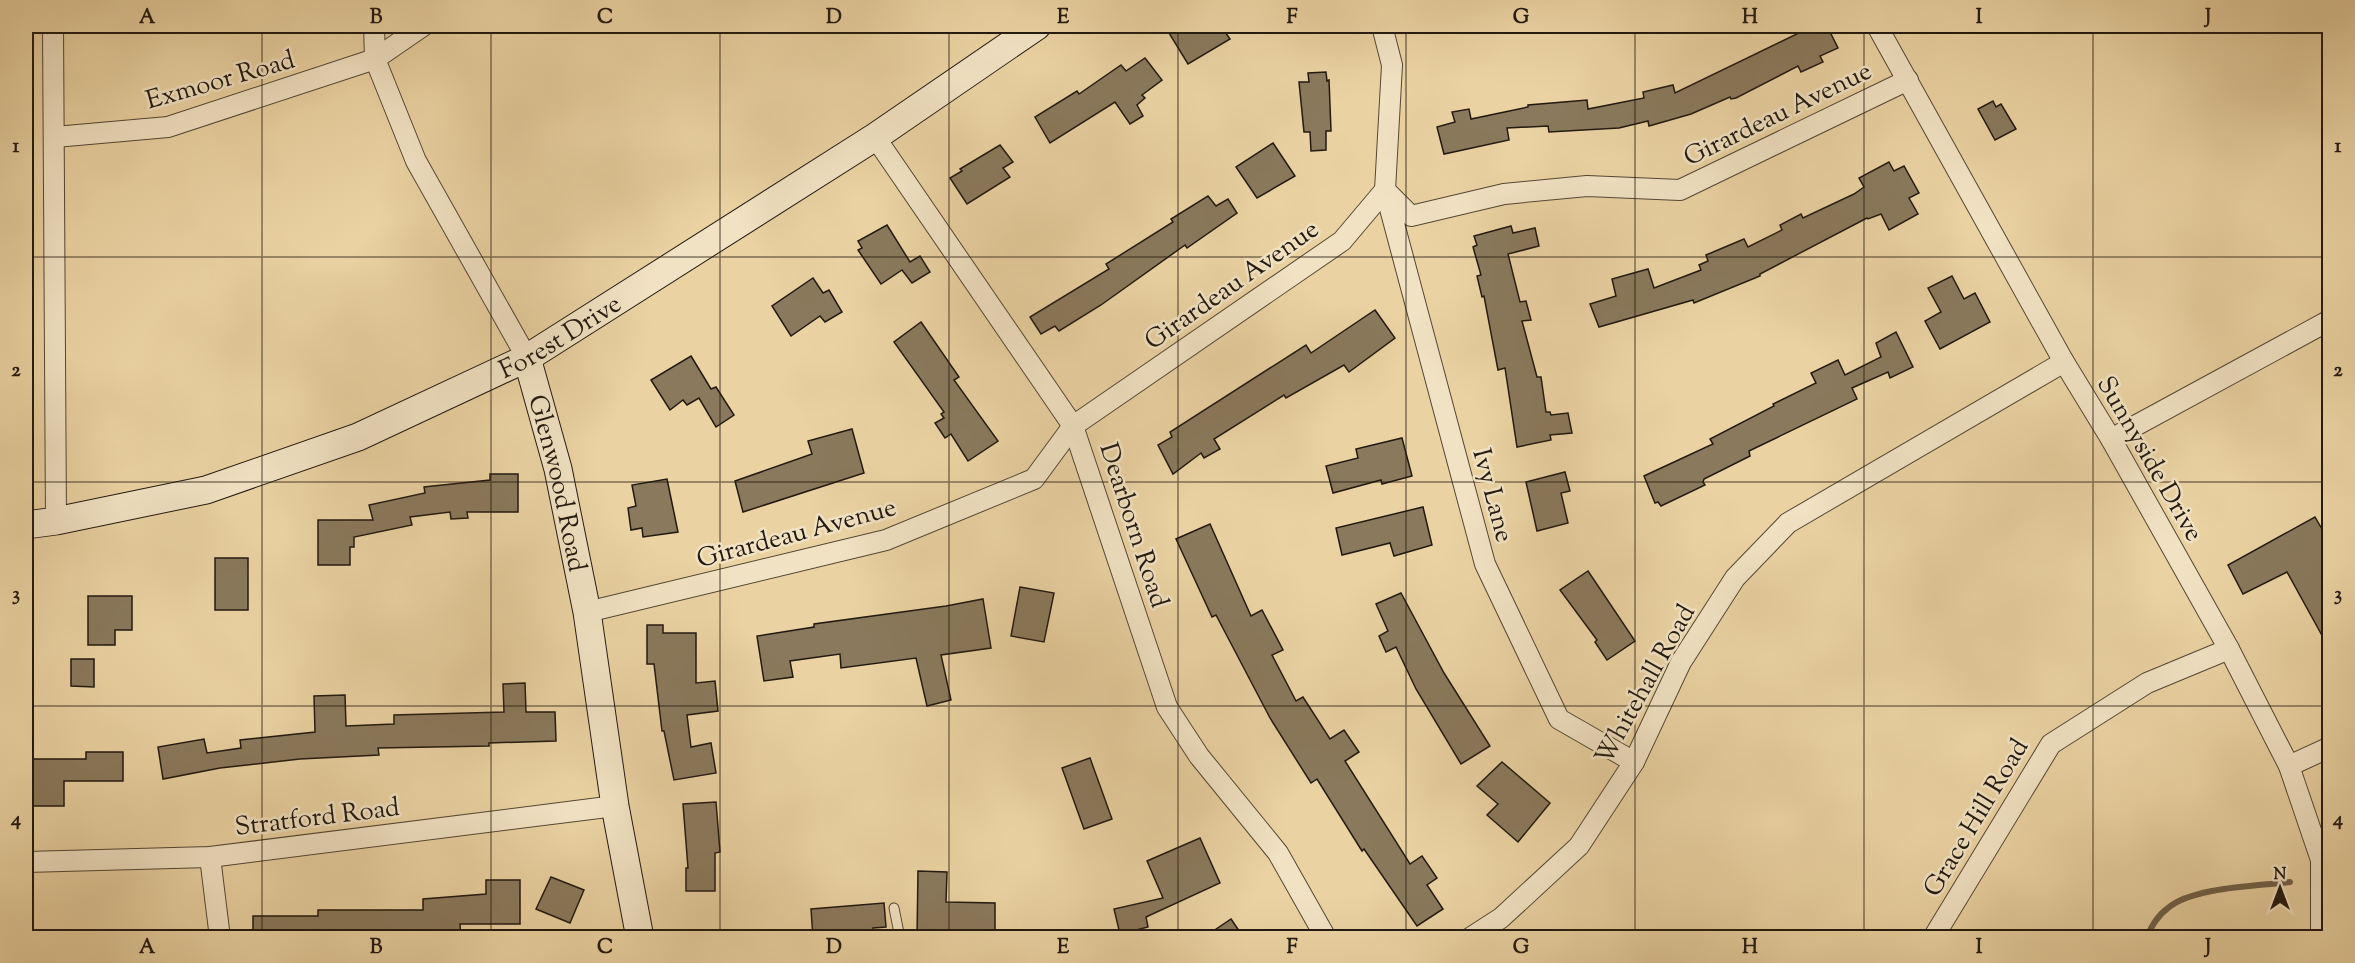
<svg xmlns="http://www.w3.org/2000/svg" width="2355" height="963" font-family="'Sorts Mill Goudy',serif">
<rect width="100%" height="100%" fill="#ead2a2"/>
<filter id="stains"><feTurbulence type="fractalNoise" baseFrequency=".00333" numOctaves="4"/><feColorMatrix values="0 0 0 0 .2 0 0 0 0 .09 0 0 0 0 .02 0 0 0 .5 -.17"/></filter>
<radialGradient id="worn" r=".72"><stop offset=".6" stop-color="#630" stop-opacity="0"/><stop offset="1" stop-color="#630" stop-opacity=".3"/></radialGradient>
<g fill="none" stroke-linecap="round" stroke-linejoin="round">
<path stroke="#71624a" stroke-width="6" d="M2146 938C2152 926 2157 916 2168 908 2192 887 2258 886 2290 882"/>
</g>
<g fill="#8a795c" stroke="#221910" stroke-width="1.5">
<path d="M1181 26H1221L1230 39 1188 64 1169 33Z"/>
<path d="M1801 26H1827L1838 48 1820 56 1823 62 1801 72 1798 66 1736 98 1731 99 1730 97 1691 114 1649 126 1648 121 1619 128 1549 132 1548 126 1507 128 1509 140 1444 154 1437 127 1455 122 1452 112 1469 109 1471 119 1528 107V105L1587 100 1588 109 1644 98 1643 92 1673 85 1675 93 1803 31Z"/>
<path d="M1145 58 1162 80 1142 95 1145 98 1137 105 1143 116 1130 124 1115 102 1050 143 1035 117 1077 91 1079 94 1121 65 1126 71Z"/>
<path d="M1326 72 1327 81 1329 80 1331 131H1326V150L1311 151 1310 132H1304L1299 82H1309L1308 73Z"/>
<path d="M1993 101 1996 107 2001 104 2016 129 1995 140 1978 109Z"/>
<path d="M1273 143 1295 176 1257 198 1236 167Z"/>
<path d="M1000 145 1013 162 1003 168 1010 177 967 204 950 178 962 171 960 169Z"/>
<path d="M1889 162 1894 171 1904 166 1919 193 1909 198 1918 214 1889 230 1881 214 1868 219 1867 218 1760 274V276L1694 303 1693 300 1599 327 1590 304 1616 296 1612 279 1648 269 1654 288 1701 270 1699 265 1708 261 1706 255 1744 239 1748 247 1782 230 1780 225 1801 214 1803 218 1854 194 1864 187 1859 178Z"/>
<path d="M1208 196 1216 206 1228 199 1237 213 1187 248 1185 245 1101 305 1059 331 1055 326 1041 334 1030 317 1109 269 1106 264 1173 222 1171 219Z"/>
<path d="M887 225 910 262 920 256 930 272 912 283 902 270 881 284 858 250 862 248 858 241Z"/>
<path d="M1511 226 1513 233 1535 228 1539 246 1508 254 1520 302 1526 301 1531 320 1522 321 1537 377H1541L1546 412H1550L1551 415 1568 413 1572 433 1550 435 1551 440 1517 447 1505 368 1498 370 1484 296 1482 297 1477 276 1481 275 1473 247 1477 245 1474 236Z"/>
<path d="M1952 276 1964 299 1975 293 1990 322 1940 349 1925 321 1941 312 1928 288Z"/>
<path d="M813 278 823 293 829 290 842 312 825 322 820 316 791 336 772 306Z"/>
<path d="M1375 310 1395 338 1349 372 1344 365 1286 398 1284 395 1214 439 1220 449 1204 458 1201 453 1173 474 1158 445 1172 437 1170 432 1306 345 1311 353Z"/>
<path d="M921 322 959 377 954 380 998 441 968 461 951 434 945 438 935 423 944 418 941 414 944 412 894 342Z"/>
<path d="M1896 332 1913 367 1890 378 1888 372 1852 388 1857 399 1749 451 1750 456 1704 479 1703 482 1705 485 1661 506 1658 502 1655 503 1644 476 1713 444 1710 439 1774 406 1773 404 1816 383 1811 373 1838 360 1845 375 1881 357 1876 343Z"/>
<path d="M691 356 711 389 716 387 734 415 716 427 699 398 687 405 683 400 670 410 651 380Z"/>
<path d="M852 429 864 473 743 512 735 481 812 454 808 441Z"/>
<path d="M1402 438 1412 476 1382 484 1381 480 1333 493 1326 466 1358 458 1356 449Z"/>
<path d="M1565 472 1570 491 1561 493 1568 523 1537 531 1526 482Z"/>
<path d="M490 474H518V512H467L468 518 451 519 450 512 410 517 412 525 354 537V547H350V565H318V520H373L369 505 425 493 424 487 490 480Z"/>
<path d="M667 479 678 532 643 537 642 528 631 530 628 508 636 506 632 485Z"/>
<path d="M1423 507 1432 545 1394 556 1390 543 1342 555 1336 528Z"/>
<path d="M2315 517 2330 543V650L2287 572 2243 594 2228 565Z"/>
<path d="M1210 524 1251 616 1262 610 1283 650 1272 655 1296 701 1303 697 1330 739 1344 730 1359 752 1345 761 1410 864 1422 856 1437 878 1427 885 1443 909 1417 926 1364 849 1362 851 1317 779 1311 783 1270 718 1216 615 1212 617 1176 539Z"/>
<rect x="215" y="558" width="33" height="52"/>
<path d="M1588 571 1635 641 1607 660 1595 642 1597 640 1560 590Z"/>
<path d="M1020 587 1054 593 1044 642 1011 636Z"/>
<path d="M1401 593 1444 673 1490 746 1461 764 1416 689 1396 647 1386 652 1379 636 1388 631 1376 604Z"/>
<path d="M88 596H132V630H115V645H88Z"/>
<path d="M983 599 991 648 941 655 951 700 927 706 916 658 841 668 840 654 790 661 793 677 764 681 757 636 814 627V624L946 606Z"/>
<path d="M647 625H663V633H696V683L715 681 718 711 687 715 691 747 711 743 716 773 674 780 664 731H662L654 664H647Z"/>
<path d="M71 659H94V687L71 686Z"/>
<path d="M525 683 526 712H555L556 741 489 743V746L378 748 379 755 300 759 220 768 163 779 158 747 204 739 207 753 241 748 240 740 315 732 314 696 345 695 346 726 394 724V715L504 712 503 684Z"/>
<path d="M86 752H123V781H64V806H26V759H86Z"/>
<path d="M1090 758 1112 819 1084 829 1062 768Z"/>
<path d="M1502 762 1550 803 1518 842 1487 815 1498 804 1477 786Z"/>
<path d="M716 802 720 852 715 853V891H686V868H688L683 804Z"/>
<path d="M1200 838 1220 883 1146 917 1148 927 1120 934 1114 909 1163 898 1147 861Z"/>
<path d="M918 871 947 872 946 902 995 903V938H917Z"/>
<path d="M551 877 584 890 570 923 536 909Z"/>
<path d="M486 880H520V924H460L461 938H253V916H318V910H423V899L486 894Z"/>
<path d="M884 903 886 927 873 928 874 938H813L811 909Z"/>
<path d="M1231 919 1244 938H1203Z"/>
</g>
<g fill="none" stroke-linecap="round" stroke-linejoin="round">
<defs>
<path id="lane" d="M894 908 900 938"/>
<g id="street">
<path d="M53 26 56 521"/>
<path d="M374 26 375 59 416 161 527 358"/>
<path d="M1382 26 1392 65 1385 190 1485 564 1559 719 1634 762"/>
<path d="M1877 26 2064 362 2111 439 2229 649 2289 766 2321 860V938"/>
<path d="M55 137 168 127 375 59 423 26"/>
<path d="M875 137 1073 426 1167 707 1199 756 1278 853 1326 938"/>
<path d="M2111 439 2330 320"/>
<path d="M587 612 886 540 1034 479 1073 426 1342 241 1385 190 1411 216 1504 194 1587 186 1680 190 1908 80"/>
<path d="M2289 766 2330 747"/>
<path d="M210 857 220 938"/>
<path d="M26 862 210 857 615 806"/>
<path d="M1470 938 1501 918 1579 846 1634 762 1681 662 1735 578 1788 523 2064 362"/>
<path d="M1933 938 2051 744 2147 683 2229 649"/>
</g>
<g id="secondary">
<path id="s1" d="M527 358 558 469 587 612 615 806 640 938"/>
<path id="s2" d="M26 525 56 521 206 490 358 437 527 358 875 137 1037 26"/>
</g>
</defs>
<use href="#lane" stroke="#544734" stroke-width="11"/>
<use href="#street" stroke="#544734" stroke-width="22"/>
<use href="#secondary" stroke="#221910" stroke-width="29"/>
<use href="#lane" stroke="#f1e2c3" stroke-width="9"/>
<use href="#street" stroke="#f1e2c3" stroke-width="20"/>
<use href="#secondary" stroke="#f1e2c3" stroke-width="27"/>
</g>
<path fill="none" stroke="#221910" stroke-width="1.5" stroke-opacity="0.55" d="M262 26V938M491 26V938M720 26V938M949 26V938M1178 26V938M1406 26V938M1635 26V938M1864 26V938M2093 26V938M26 257H2330M26 482H2330M26 706H2330"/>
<g text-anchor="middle" stroke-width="5" stroke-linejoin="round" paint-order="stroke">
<g font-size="26" fill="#221910" stroke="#f1e2c3">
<text transform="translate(220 79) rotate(-16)" y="9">Exmoor Road</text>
<text transform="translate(1777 113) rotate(-26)" y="9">Girardeau Avenue</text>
<text transform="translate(1231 284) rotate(-35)" y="9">Girardeau Avenue</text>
<text dy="9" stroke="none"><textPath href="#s2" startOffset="570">Forest Drive</textPath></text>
<text transform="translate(2151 458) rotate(60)" y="9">Sunnyside Drive</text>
<text dy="9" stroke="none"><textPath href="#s1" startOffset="129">Glenwood Road</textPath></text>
<text transform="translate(1494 495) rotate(75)" y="9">Ivy Lane</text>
<text transform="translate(1135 525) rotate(72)" y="9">Dearborn Road</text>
<text transform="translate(796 532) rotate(-15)" y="9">Girardeau Avenue</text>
<text transform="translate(1644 684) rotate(-61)" y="9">Whitehall Road</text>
<text transform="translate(317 816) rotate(-7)" y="9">Stratford Road</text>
<text transform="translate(1975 817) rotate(-59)" y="9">Grace Hill Road</text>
</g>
</g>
<rect width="2355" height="963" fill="none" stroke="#ead2a2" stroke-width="66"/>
<g transform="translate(2280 888)" stroke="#f1e2c3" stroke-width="4.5" paint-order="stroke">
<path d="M0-4.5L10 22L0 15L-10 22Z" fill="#221910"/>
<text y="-9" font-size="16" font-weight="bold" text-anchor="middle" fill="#221910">N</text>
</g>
<rect x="33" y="33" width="2289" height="897" fill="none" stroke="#221910" stroke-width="2"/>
<g font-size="20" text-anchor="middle" font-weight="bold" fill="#221910">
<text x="147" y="23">A</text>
<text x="376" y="23">B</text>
<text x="605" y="23">C</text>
<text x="834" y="23">D</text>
<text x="1063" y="23">E</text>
<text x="1292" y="23">F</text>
<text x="1521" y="23">G</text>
<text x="1750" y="23">H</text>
<text x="1979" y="23">I</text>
<text x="2208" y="23">J</text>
<text x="16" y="152">1</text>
<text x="2338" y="152">1</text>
<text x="16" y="376">2</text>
<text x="2338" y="376">2</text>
<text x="16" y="600">3</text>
<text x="2338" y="600">3</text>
<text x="16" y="825">4</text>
<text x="2338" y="825">4</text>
<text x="147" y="953">A</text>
<text x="376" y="953">B</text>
<text x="605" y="953">C</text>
<text x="834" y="953">D</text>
<text x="1063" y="953">E</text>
<text x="1292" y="953">F</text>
<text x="1521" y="953">G</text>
<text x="1750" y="953">H</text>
<text x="1979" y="953">I</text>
<text x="2208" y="953">J</text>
</g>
<rect width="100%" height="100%" filter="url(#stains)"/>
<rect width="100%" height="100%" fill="url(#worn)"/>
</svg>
